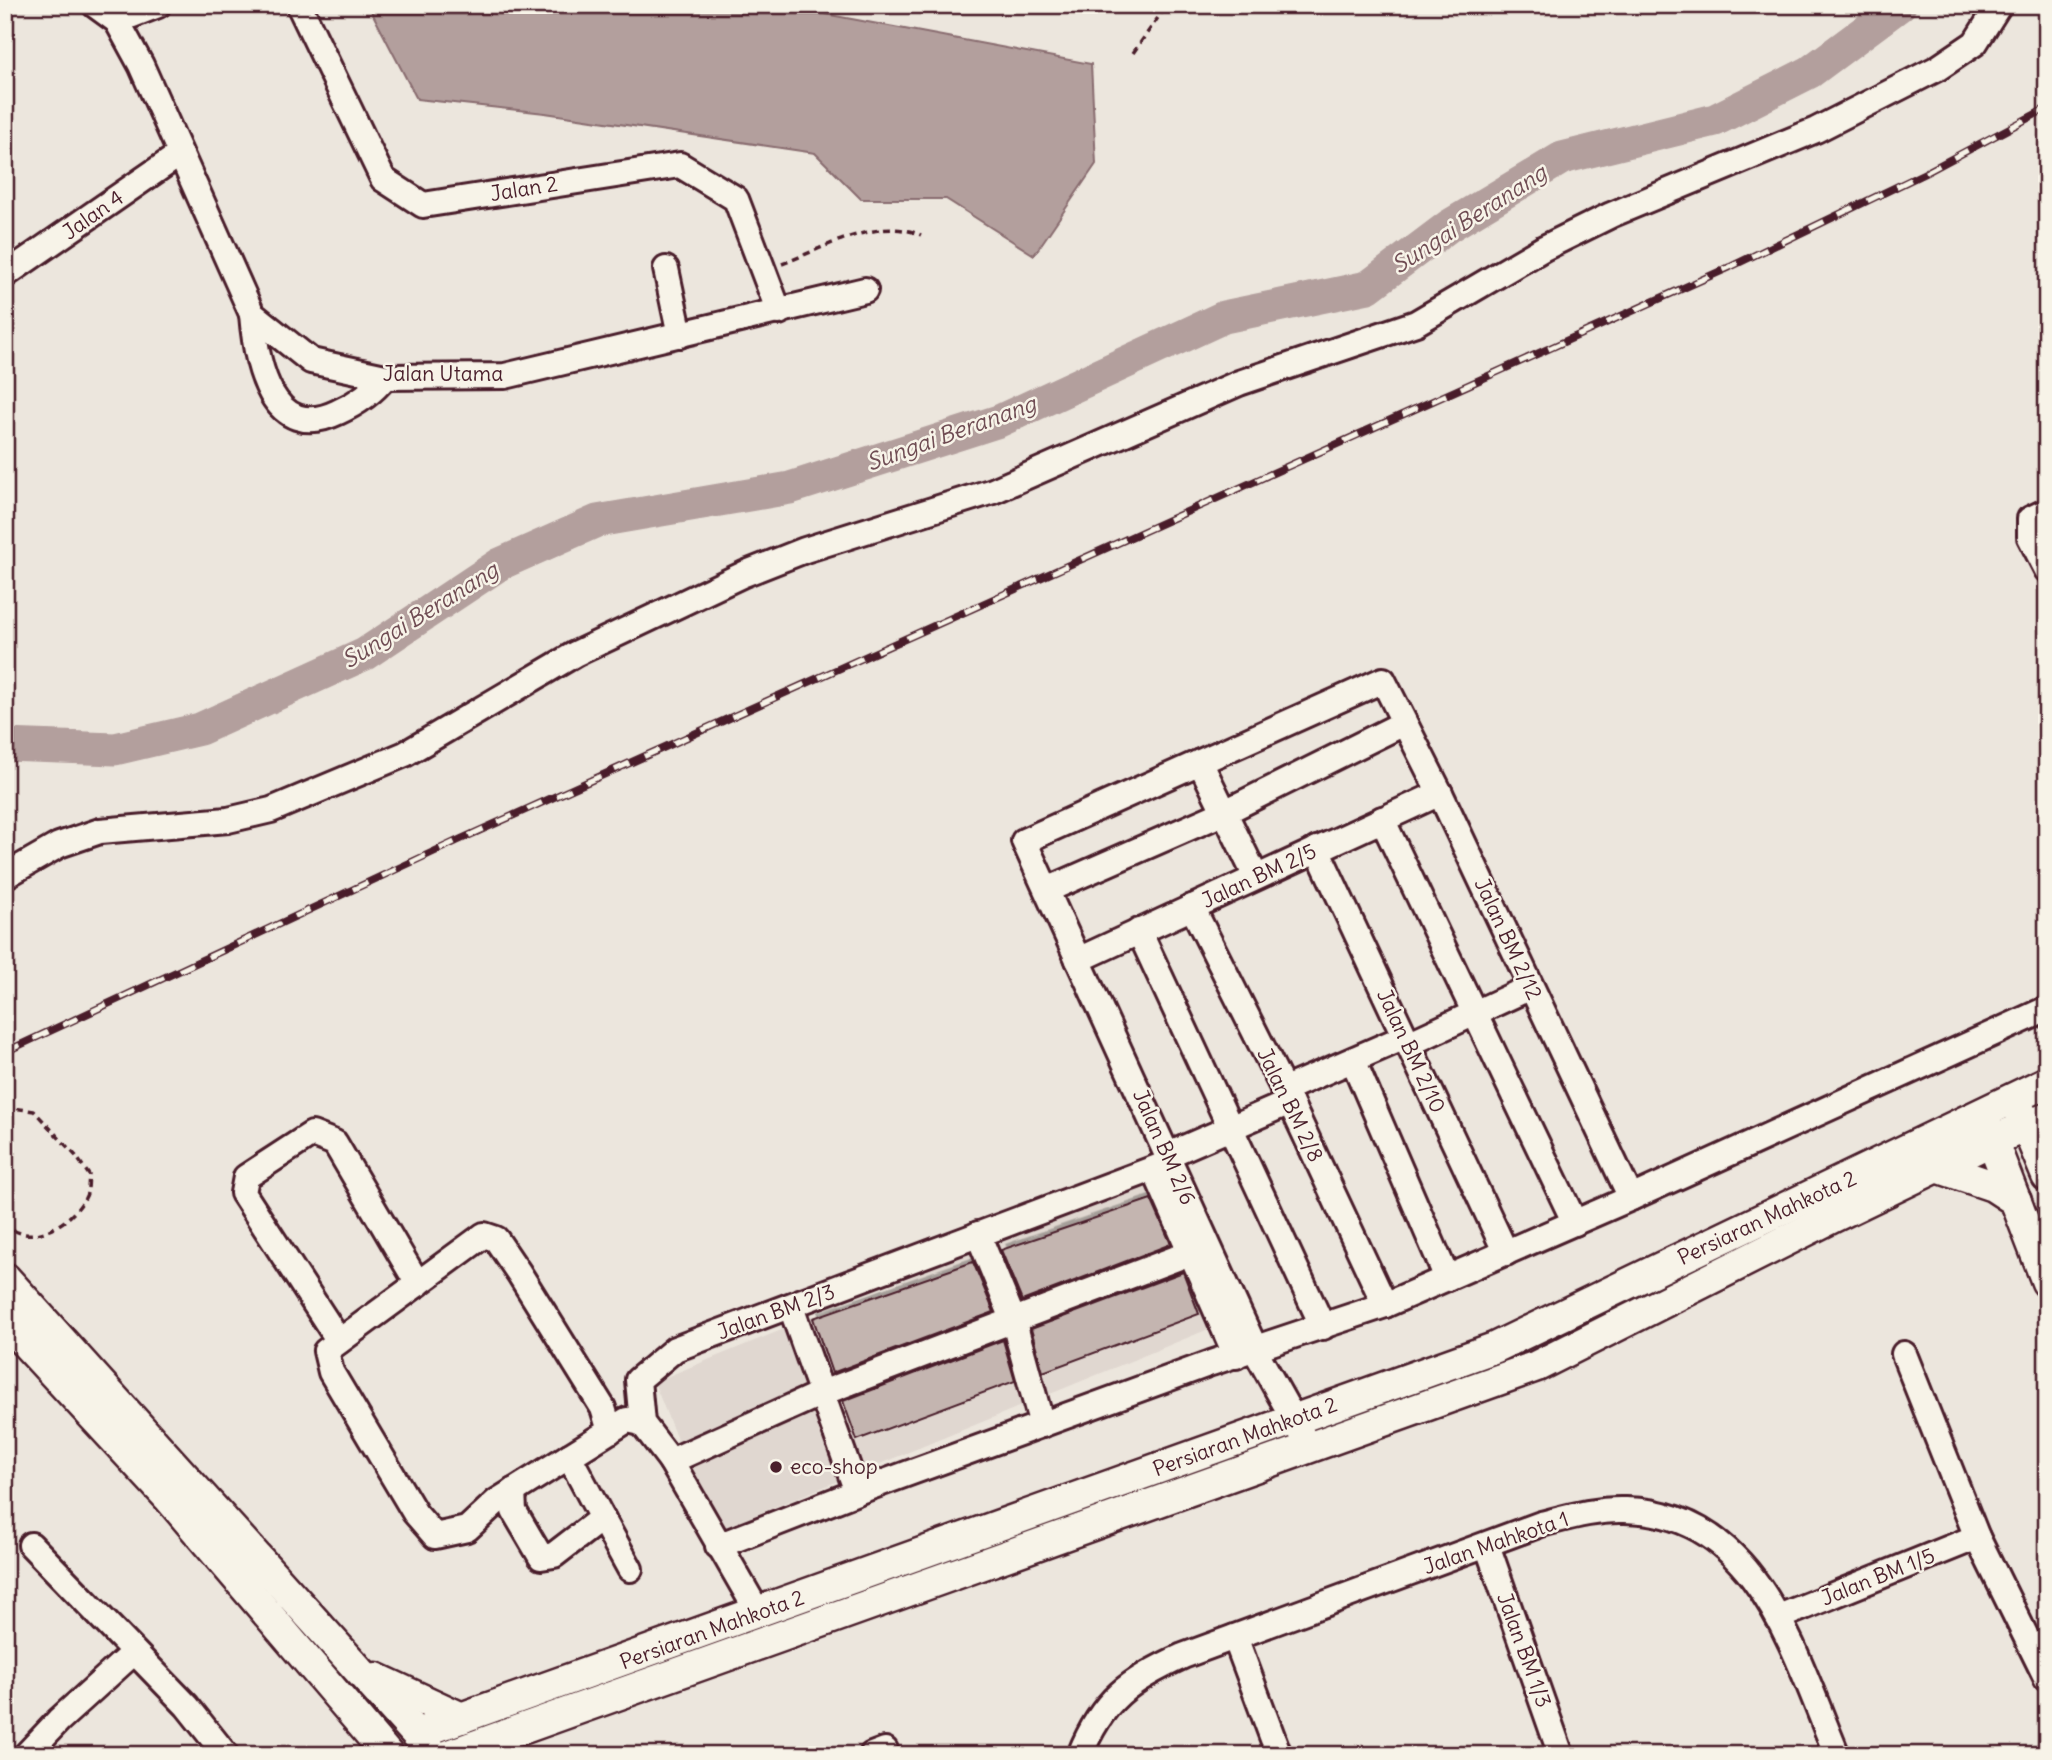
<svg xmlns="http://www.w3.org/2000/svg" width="2052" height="1760" font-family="Delius,sans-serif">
<defs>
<filter id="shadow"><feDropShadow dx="5.5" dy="-5.5" stdDeviation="0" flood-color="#0004"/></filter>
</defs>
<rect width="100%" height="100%" fill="#ece6dd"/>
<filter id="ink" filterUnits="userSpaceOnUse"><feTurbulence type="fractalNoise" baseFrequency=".0143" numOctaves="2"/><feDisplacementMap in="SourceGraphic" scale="14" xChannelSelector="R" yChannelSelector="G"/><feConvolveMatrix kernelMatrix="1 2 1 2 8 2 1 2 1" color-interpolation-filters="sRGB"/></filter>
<g filter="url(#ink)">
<path fill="#e0d7d0" d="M1156 1177 1216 1326 714 1532 654 1382Z"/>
<path fill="#b39f9d" stroke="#896c6f" stroke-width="2" d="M368 5H801L825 14 1091 64 1096 164 1034 255 946 199H861L815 153 545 113 417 99Z"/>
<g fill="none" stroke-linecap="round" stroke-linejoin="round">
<path stroke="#b39f9d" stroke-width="33" d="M5 745 115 749 200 729 365 654 500 564 597 521 790 488 999 421 1224 317 1368 287 1449 226 1562 158 1715 120 1810 72 1900 5"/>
</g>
<g fill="#c4b5b0" stroke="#4a1f2b" stroke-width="2" filter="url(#shadow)">
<path d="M1151 1199 1171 1244 1022 1301 1001 1250Z"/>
<path d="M973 1262 994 1312 832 1373 813 1318Z"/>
<path d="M1183 1272 1199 1314 1043 1372 1031 1329Z"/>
<path d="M1003 1340 1015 1381 857 1440 843 1401Z"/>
</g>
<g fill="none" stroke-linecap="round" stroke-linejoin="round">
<defs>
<g id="minor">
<path d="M95 5 117 21 141 65 252 314 311 361 385 377 505 376 865 290"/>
<path d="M299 5 383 179 423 205 680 165 736 199 779 312"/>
<path d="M117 21 158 5"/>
<path d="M666 269 680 335"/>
<path d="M5 275 180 154"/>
<path d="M252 314C256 364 272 444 338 412 356 404 373 392 385 377"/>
<path d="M2047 511 2030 519V537L2047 570"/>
<path d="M1200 762 1256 877"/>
<path d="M1382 819 1575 1223"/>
<path d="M1317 849 1506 1253"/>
<path d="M5 876 59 845 100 831 228 820 271 810 405 754 575 654 744 574 805 550 993 491 1239 383 1416 323 1544 248 1611 215 1816 130 1938 68 1975 43 1999 5"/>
<path d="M1047 890 1225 812 1404 723"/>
<path d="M1192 907 1290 1102 1385 1305"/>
<path d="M1139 931 1323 1327"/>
<path d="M1078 960 1440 793"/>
<path d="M1408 1044 1531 987"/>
<path d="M1353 1060 1447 1278"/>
<path d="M1283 1090 1405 1037"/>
<path d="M1168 1155 1290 1102"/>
<path d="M1154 1169 1236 1356"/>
<path d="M978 1234 1013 1319 1042 1425"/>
<path d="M791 1307 857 1492 1211 1363 1385 1305 1631 1198 2047 1009"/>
<path d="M339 1341 243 1193 246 1177 312 1134 335 1143 418 1284"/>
<path d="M1904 1354 1977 1537 2047 1679"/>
<path d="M610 1431 603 1408 519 1273 496 1239 484 1235 326 1351 331 1372 415 1513 435 1536 467 1529 496 1502 627 1420 642 1423"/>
<path d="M1302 1434 1260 1359 1024 841 1383 680 1440 793 1631 1198"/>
<path d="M671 1461 822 1393 1190 1253"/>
<path d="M513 1491 514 1511 541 1557 554 1555 602 1518 569 1456"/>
<path d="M602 1518 630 1569"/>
<path d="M31 1545 187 1706 226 1755"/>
<path d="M1487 1545 1561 1755"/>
<path d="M718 1546 857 1492"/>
<path d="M759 1614 671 1461 642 1423 638 1380 675 1349 1171 1162"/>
<path d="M1779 1617 1977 1537"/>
<path d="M1235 1637 1279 1755"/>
<path d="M26 1755 59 1720 134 1652"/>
<path d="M872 1755 885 1750"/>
<path d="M1080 1755C1102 1699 1130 1680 1183 1656L1541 1524C1569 1517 1596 1509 1625 1510 1758 1512 1795 1655 1837 1755"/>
</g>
<g id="major">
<path d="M2020 1111 2047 1176"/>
<path d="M1985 1122 2047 1282"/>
<path d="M1937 1167 1993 1186 2016 1201"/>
<path d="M5 1278 429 1748"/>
<path d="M5 1321 169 1498 388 1755"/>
<path d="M376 1678 462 1718"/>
<path d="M419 1733 1494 1348 2047 1082"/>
<path d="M449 1755 1537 1366 1833 1217 1993 1140 2047 1118"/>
</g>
</defs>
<use href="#minor" stroke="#4a1f2b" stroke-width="30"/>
<use href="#major" stroke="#4a1f2b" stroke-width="35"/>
<g stroke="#4a1f2b" stroke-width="3.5" stroke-dasharray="7 5" stroke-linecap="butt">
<path d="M1133 53 1167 5"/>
<path d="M782 264C822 249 878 216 921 235"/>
<path d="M5 1107 34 1111 76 1156 89 1175C88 1182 89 1192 85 1198 70 1224 31 1249 5 1224"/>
</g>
<use href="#minor" stroke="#f7f3e8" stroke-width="24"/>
<use href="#major" stroke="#f7f3e8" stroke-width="30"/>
<defs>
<path id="rail" d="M5 1052 461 839 1730 267 1925 173 2047 108"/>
</defs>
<use href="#rail" stroke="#4a1f2b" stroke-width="8"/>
<use href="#rail" stroke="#f7f3e8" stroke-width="5" stroke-dasharray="16" stroke-linecap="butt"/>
</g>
</g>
<circle fill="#4a1f2b" stroke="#f7f3e8" stroke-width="2.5" cx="776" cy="1467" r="7"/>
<g text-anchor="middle" stroke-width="5" stroke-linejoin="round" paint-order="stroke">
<g font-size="21" fill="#4a1f2b" stroke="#f7f3e8">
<text transform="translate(524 189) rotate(-9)" y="7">Jalan 2</text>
<text transform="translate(93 215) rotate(-35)" y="7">Jalan 4</text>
<text x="443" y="381">Jalan Utama</text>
<text transform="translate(1259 876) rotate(-25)" y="7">Jalan BM 2/5</text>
<text transform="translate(1508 939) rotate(65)" y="7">Jalan BM 2/12</text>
<text transform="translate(1411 1051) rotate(65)" y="7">Jalan BM 2/10</text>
<text transform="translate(1290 1105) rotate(64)" y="7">Jalan BM 2/8</text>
<text transform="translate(1164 1147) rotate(66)" y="7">Jalan BM 2/6</text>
<text transform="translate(1767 1218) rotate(-25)" y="7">Persiaran Mahkota 2</text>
<text transform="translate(776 1312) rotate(-20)" y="7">Jalan BM 2/3</text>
<text transform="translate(1245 1437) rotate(-20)" y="7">Persiaran Mahkota 2</text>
<text transform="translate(1496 1543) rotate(-19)" y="7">Jalan Mahkota 1</text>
<text transform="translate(1878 1577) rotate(-22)" y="7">Jalan BM 1/5</text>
<text transform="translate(712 1630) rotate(-20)" y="7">Persiaran Mahkota 2</text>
<text transform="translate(1524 1650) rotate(70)" y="7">Jalan BM 1/3</text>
</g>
<g font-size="21" fill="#4a1f2b" stroke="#f7f3e8" text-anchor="start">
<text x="790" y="1474">eco-shop</text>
</g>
<g font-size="23" font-style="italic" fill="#6f4c53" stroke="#f7f3e8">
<text transform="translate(1469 219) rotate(-33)" y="8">Sungai Beranang</text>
<text transform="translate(951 433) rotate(-20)" y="8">Sungai Beranang</text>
<text transform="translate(420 615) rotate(-32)" y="8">Sungai Beranang</text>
</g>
</g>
<rect width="2052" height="1760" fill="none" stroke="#f7f3e8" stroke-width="28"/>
<rect x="14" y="14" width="2024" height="1732" fill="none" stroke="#4a1f2b" stroke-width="2.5" filter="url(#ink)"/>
</svg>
